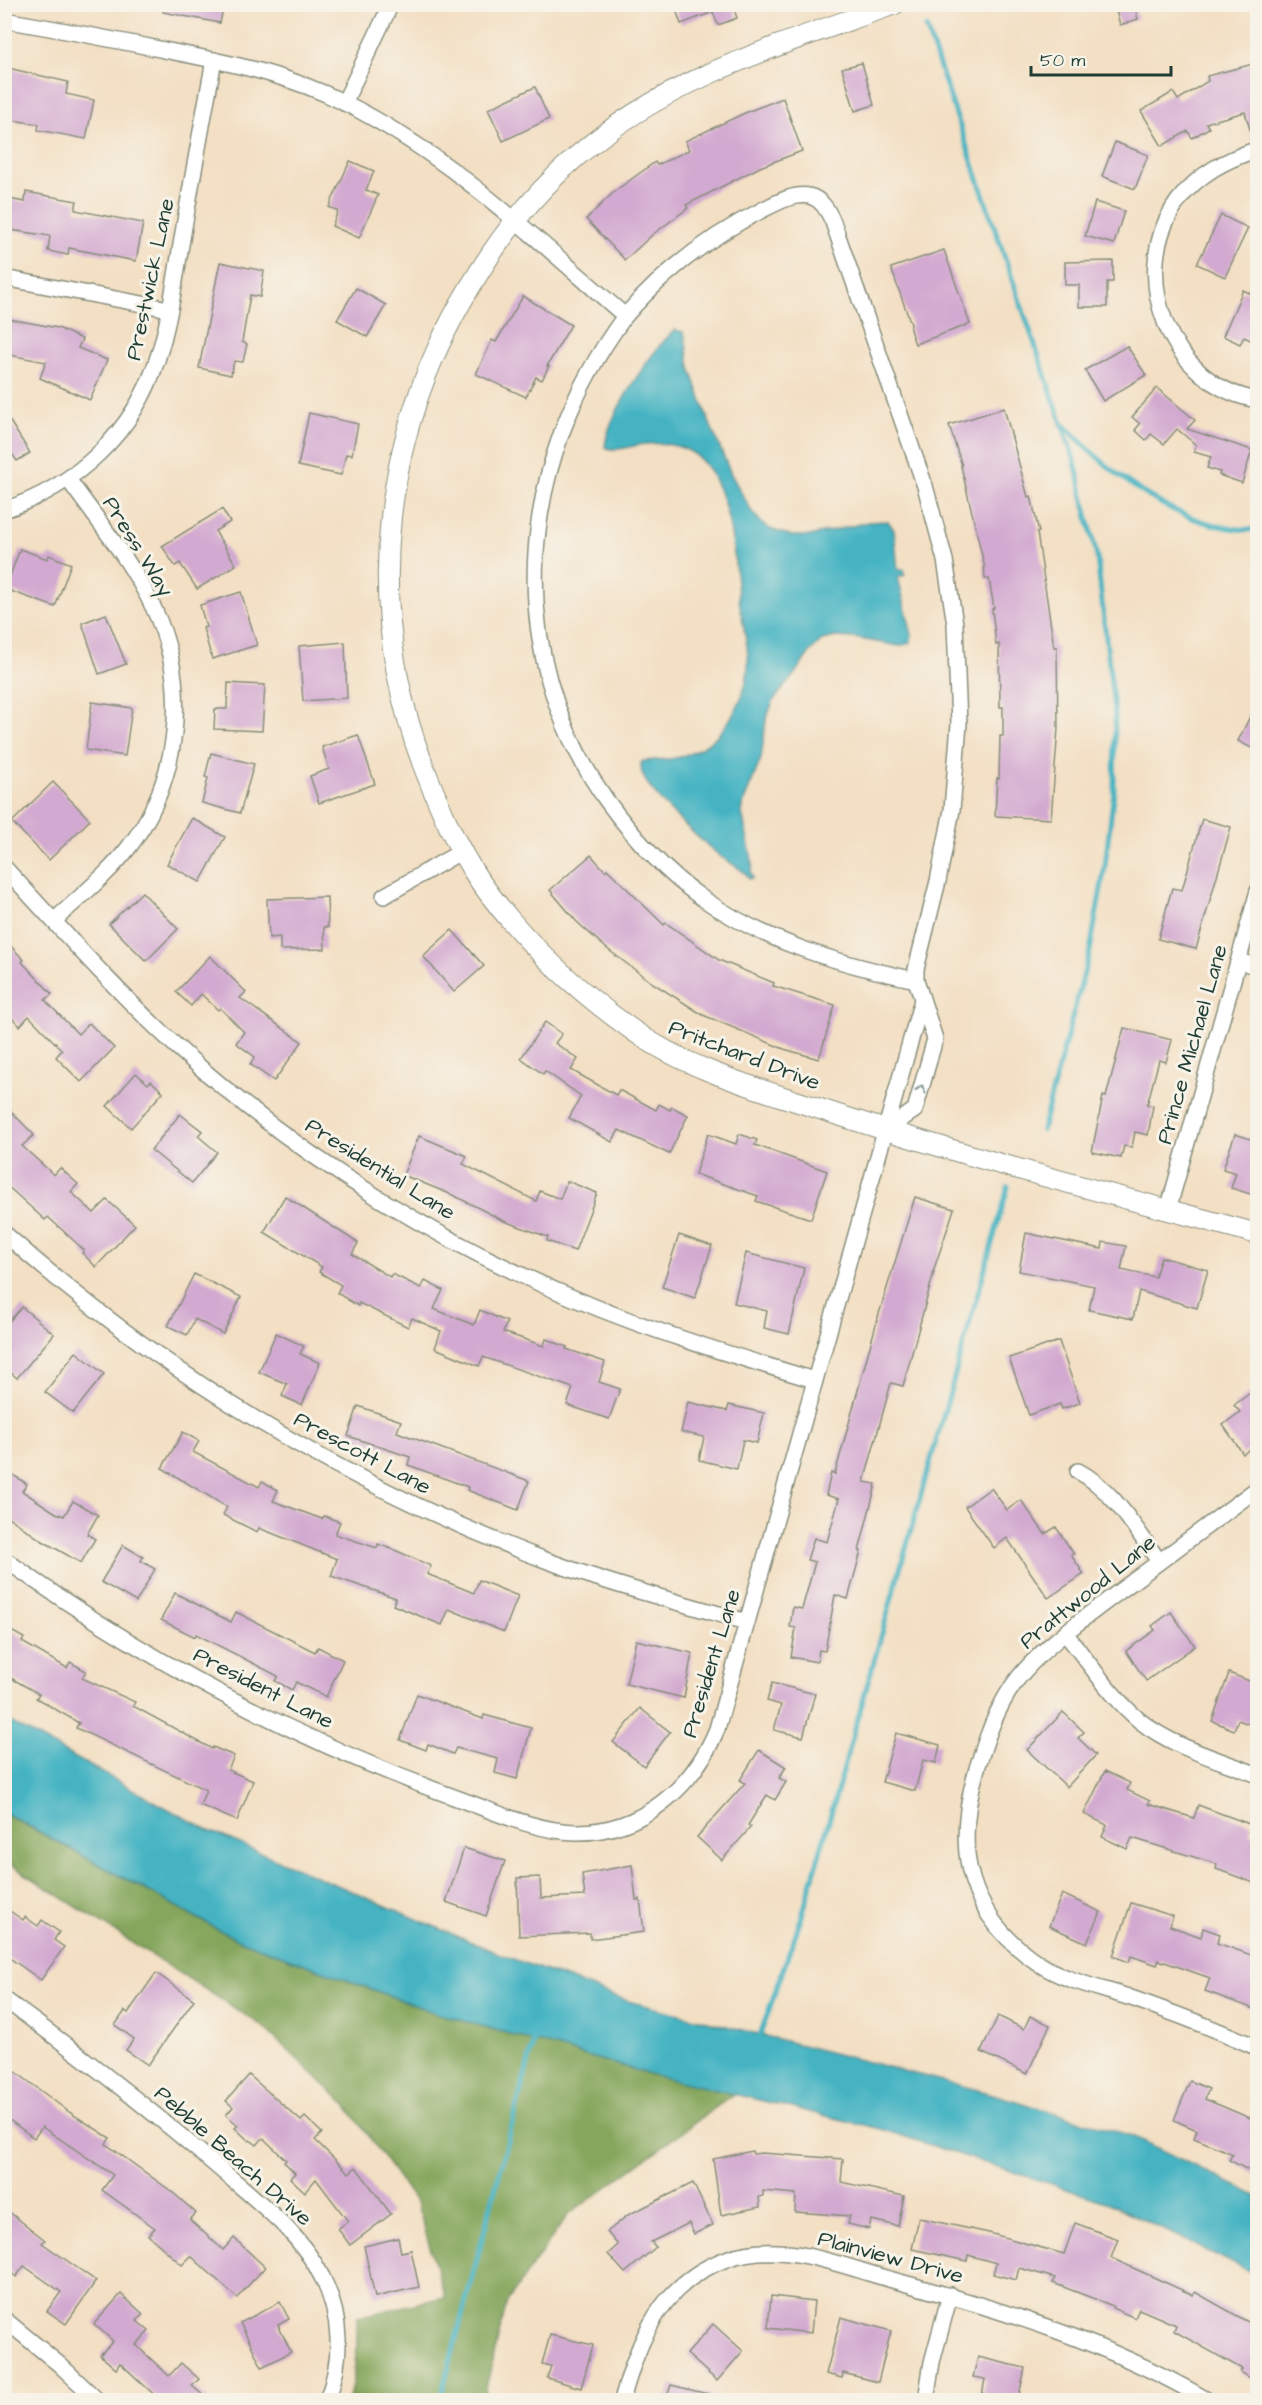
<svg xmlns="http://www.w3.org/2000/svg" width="1262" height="2405" font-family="'Architects Daughter',sans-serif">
<rect width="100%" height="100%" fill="#f7f3e8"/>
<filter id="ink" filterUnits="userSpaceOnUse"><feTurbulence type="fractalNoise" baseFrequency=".0167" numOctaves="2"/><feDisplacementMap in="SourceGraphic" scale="12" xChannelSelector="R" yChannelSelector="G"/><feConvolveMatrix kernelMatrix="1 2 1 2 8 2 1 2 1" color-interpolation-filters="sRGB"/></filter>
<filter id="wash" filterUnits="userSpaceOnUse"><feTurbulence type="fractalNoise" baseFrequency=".008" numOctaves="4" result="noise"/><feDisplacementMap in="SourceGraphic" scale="24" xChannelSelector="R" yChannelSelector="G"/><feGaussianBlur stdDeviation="1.35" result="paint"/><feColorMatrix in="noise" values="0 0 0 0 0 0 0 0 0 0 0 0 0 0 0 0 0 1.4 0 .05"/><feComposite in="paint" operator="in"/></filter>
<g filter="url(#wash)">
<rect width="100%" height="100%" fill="#f3dfc3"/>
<path fill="#85a65b" stroke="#527248" stroke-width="1.5" d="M4 1813 234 1938 436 2013 653 2075 734 2094 567 2216 507 2302 483 2400H354L349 2398C356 2370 358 2346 357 2317L445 2297 417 2204 347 2106 261 2025 5 1861Z"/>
<g fill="#45b3c2" stroke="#32787b" stroke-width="1.5">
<path d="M675 330 683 332 685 337 690 367 708 419 731 474 752 512 761 522 770 529 792 536H810L868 522 888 521 894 530 898 570 904 569 905 575 898 577 912 635 910 643 899 646 854 638 836 637 822 640 810 652 797 671 773 701 766 720 761 759 744 801 742 813 753 865 751 872 753 878 749 879C743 868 730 864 720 856 699 839 655 800 643 776 641 772 641 767 641 763L643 761C657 759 670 761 683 756 724 743 750 698 748 656 746 631 739 608 737 584 734 546 728 487 700 459 687 445 662 442 645 444 632 445 616 453 605 447 607 416 652 350 675 330Z"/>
<path d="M4 1717 19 1727 205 1829 497 1953 628 2001 986 2092 1132 2136 1257 2196V2275L1109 2203 881 2129 653 2075 436 2013 234 1938 5 1813Z"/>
</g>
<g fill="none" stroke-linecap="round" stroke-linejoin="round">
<g stroke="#45b3c2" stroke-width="5">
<path d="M926 27 1075 462 1097 557 1115 718 1114 791 1105 866 1090 951 1042 1130"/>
<path d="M1062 423C1113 476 1179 531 1258 530"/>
<path d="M760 2035 802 1916 1008 1187"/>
<path d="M440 2400 534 2041"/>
</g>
</g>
<g id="blocks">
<g fill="#d2a9d0">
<path d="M164 4H224L220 23 163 12Z"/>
<path d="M674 4H732L737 18 718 25 713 12 681 24Z"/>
<path d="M1114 4H1134L1138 19 1120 25Z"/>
<path d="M862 63 874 105 855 111 842 68Z"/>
<path d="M1257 63V139L1253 140 1245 112 1206 123 1209 128 1192 138 1188 131 1162 146 1141 111 1173 92 1178 100 1208 81 1207 76Z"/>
<path d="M8 68 68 82 66 94 94 100 86 139 38 130 39 124 4 119V77H7Z"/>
<path d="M535 87 549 119 503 141 488 109Z"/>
<path d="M783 98 802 151 760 167 686 205 688 208 652 235 625 260 586 219 615 191 655 162 657 165 689 150 685 141 749 111Z"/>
<path d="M1115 142 1148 155 1135 189 1102 176Z"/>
<path d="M350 161 374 171 366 190 378 195 359 238 332 226 338 211 329 207Z"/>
<path d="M26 192 77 201 75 210 143 223 136 261 69 248 68 255 48 251 50 236 4 229V198L25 202Z"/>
<path d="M1095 202 1124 211 1114 244 1085 236Z"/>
<path d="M1221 215 1248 228 1225 277 1197 264Z"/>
<path d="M944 250 970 324 915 344 910 330 911 324 891 268Z"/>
<path d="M1113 261V282H1107V307H1079V285H1065V262Z"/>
<path d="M220 262 264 271 260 297 250 295 242 342 247 344 243 362 234 361 231 375 199 368Z"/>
<path d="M356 288 386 305 367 337 337 320Z"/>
<path d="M1243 290 1256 296 1252 305 1257 308V343L1244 337 1240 344 1223 336Z"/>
<path d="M523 296 571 325 547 366H549L542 380 536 377 526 397 476 374 492 340 496 342Z"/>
<path d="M4 318 58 328 82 339 78 348 107 360 90 400 40 378 46 362 4 354Z"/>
<path d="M1127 346 1146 375 1103 401 1085 370Z"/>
<path d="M1157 388 1195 420 1187 429 1252 450 1242 483 1219 475 1220 472 1207 468 1211 457 1194 452 1196 445 1177 429 1164 444 1151 434 1146 440 1135 430 1140 424 1132 417Z"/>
<path d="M1004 408 1028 497 1031 496 1039 532H1037L1054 647H1057L1058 728 1051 819 995 816 997 778 999 779 1000 736H1003V707H1000L999 644 996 645 992 609 994 608 989 579H985L984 564 961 466H962L949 425Z"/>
<path d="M4 412 30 453 17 461 10 451 4 454Z"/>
<path d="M309 413 358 424 352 455 346 454 341 475 298 466Z"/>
<path d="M222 509 230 522 215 531 236 565 197 589 180 563 175 566 162 546Z"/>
<path d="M20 549 48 559 49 555 71 564 55 607 5 589Z"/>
<path d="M241 592 257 645 212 659 203 628 206 627 200 605Z"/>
<path d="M106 614 126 664 99 674 82 623Z"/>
<path d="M345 642 347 698 303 701 299 646Z"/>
<path d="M228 683 265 685 262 731 214 729 215 709H227Z"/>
<path d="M92 702 132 708 125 756 86 750Z"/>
<path d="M1257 702V751L1238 741Z"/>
<path d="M358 735 375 784 319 803 310 776 329 769 322 747Z"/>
<path d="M211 753 254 764 240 813 202 803 208 778 205 777Z"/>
<path d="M53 782 90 820 49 860 12 822Z"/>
<path d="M192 818 225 837 200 882 167 864Z"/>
<path d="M1202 819 1231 827 1196 949 1158 939 1172 888 1182 890Z"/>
<path d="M591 855 605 871 607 869 664 925 666 923 719 960 774 983 773 986 835 1005 819 1059 784 1049 703 1015 651 982 606 948 576 921 550 890Z"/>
<path d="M142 892 178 929 146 961 109 924Z"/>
<path d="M327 897 328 927H324L325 949 280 950V937L269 938 267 899Z"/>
<path d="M452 930 484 966 454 992 423 956Z"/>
<path d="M4 939 24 960 22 962 52 994 45 1000 78 1034 89 1023 114 1048 81 1082 56 1057 62 1050 29 1016 20 1026 4 1010Z"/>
<path d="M210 956 246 992 240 998 302 1042 274 1081 250 1064 255 1057 236 1043 244 1032 220 1008 218 1010 201 994 191 1006 176 992Z"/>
<path d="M545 1022 562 1034 555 1043 578 1059 571 1070 616 1095 619 1090 656 1110 659 1104 670 1110 672 1107 688 1115 669 1154 619 1130 612 1142 569 1118 581 1096 545 1071 543 1074 521 1058Z"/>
<path d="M1124 1028 1172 1040 1166 1062 1159 1060 1147 1105 1153 1106 1148 1135 1135 1132 1132 1147 1124 1146 1121 1158 1092 1152 1103 1096 1106 1097Z"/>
<path d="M136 1073 148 1084 151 1081 163 1092 131 1128 107 1106Z"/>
<path d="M4 1104 34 1135 22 1146 54 1175 60 1168 78 1184 71 1192 94 1213 107 1200 135 1225 96 1267 82 1253 84 1250 48 1217 45 1220 4 1183Z"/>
<path d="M180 1114 202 1131 198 1136 217 1152 192 1183 151 1150Z"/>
<path d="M708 1134 736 1144 739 1134 757 1140 755 1145 827 1171 811 1219 756 1201 758 1196 695 1174Z"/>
<path d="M1235 1134 1257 1141V1196L1231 1188 1236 1173 1223 1169Z"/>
<path d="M419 1136 467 1156 463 1164 536 1201 540 1191 560 1199 567 1181 597 1193 575 1251 547 1241 548 1237 504 1221 455 1196 403 1175Z"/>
<path d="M285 1196 358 1243 352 1254 390 1277 392 1274 421 1288 425 1281 443 1290 434 1309 474 1325 480 1310 507 1322 503 1332 544 1346 546 1339 567 1347 566 1349 605 1362 599 1382 620 1389 609 1419 567 1405 573 1388 483 1357 479 1366 435 1348 441 1331 412 1318 408 1327 359 1303 358 1306 337 1293 341 1285 319 1272 322 1267 264 1232Z"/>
<path d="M915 1197 954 1209 933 1272H934L903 1386 891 1383 864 1482 876 1484 859 1551H861L848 1599 835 1595 825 1651 819 1650 817 1662 791 1657 796 1628 790 1627 793 1607 802 1609 815 1562 807 1560 814 1538 827 1542 839 1499 826 1495 831 1473 835 1474 878 1317Z"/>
<path d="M1026 1233 1102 1249 1103 1242 1126 1246 1121 1270 1155 1277 1161 1257 1208 1270 1197 1308 1139 1291 1133 1319 1089 1310 1094 1286 1019 1271Z"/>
<path d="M679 1235 712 1246 695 1298 662 1287Z"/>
<path d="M746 1253 804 1268 789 1334 764 1328 767 1311 734 1303Z"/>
<path d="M194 1274 241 1297 223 1334 195 1319 187 1335 168 1326Z"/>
<path d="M22 1307 54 1334 17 1378 4 1367V1327Z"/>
<path d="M276 1333 304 1346 300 1354 320 1363 302 1405 282 1396 287 1384 259 1372Z"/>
<path d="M1059 1341 1080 1403 1062 1409 1060 1404 1029 1415 1009 1358Z"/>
<path d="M76 1352 104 1374 73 1413 45 1392Z"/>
<path d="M1257 1388V1444L1243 1454 1223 1425 1240 1412 1234 1405Z"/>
<path d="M688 1402 727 1411 729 1405 764 1413 757 1443 743 1440 737 1469 699 1460 704 1437 681 1432Z"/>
<path d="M358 1406 401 1421 397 1432 529 1481 518 1510 467 1490 468 1487 408 1465 410 1457 348 1436Z"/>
<path d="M183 1432 199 1441 193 1452 259 1487 262 1481 278 1490 273 1501 322 1519 324 1516 340 1522 335 1534 377 1548 378 1544 397 1551 431 1566 427 1574 474 1593 479 1580 518 1596 504 1632 449 1609 442 1625 393 1605 396 1598 331 1576 337 1559 259 1528 257 1532 223 1515 227 1507 162 1468Z"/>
<path d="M4 1469 27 1484 22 1491 56 1513 64 1516 73 1501 98 1515 87 1534 95 1539 81 1563 41 1540 4 1514Z"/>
<path d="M991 1488 1007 1510 1021 1500 1045 1534 1056 1527 1074 1554 1071 1555 1084 1574 1048 1598 1007 1538 994 1548 965 1507Z"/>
<path d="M123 1545 143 1557 141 1561 155 1569 136 1602 101 1582Z"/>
<path d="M175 1593 231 1622 236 1612 315 1652 318 1647 343 1660 326 1697 296 1682 292 1690 275 1681 278 1676 196 1634 195 1637 161 1620Z"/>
<path d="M1171 1612 1195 1646 1146 1681 1126 1651 1155 1630 1152 1626Z"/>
<path d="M4 1627 24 1638 22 1642 67 1668 70 1662 86 1671 82 1678 135 1702 133 1706 212 1749 213 1747 234 1756 228 1770 253 1781 237 1821 200 1805 206 1790 76 1728 79 1723 36 1698 39 1694 4 1674Z"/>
<path d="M636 1640 692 1653 684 1698 626 1684Z"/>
<path d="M1229 1673 1257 1684V1727L1238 1720 1234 1730 1212 1721Z"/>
<path d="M772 1683 815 1694 803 1737 774 1730 781 1705 767 1701Z"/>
<path d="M417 1694 483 1719 484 1715 531 1728 517 1779 495 1773 498 1759 456 1748 453 1754 428 1744 426 1750 400 1740Z"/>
<path d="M640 1708 670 1732 644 1766 613 1742Z"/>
<path d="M1063 1712 1084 1732 1078 1738 1096 1755 1067 1787 1027 1750Z"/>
<path d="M896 1733 940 1745 936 1763 923 1760 915 1791 882 1782Z"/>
<path d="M759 1750 786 1767 779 1778 786 1782 775 1800 767 1795 748 1825 751 1827 722 1860 697 1837 745 1783 740 1780Z"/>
<path d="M1105 1771 1130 1783 1127 1790 1150 1801 1148 1804 1194 1818 1198 1805 1252 1825 1249 1833 1257 1836V1884L1216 1869 1217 1864 1132 1838 1127 1849 1102 1837 1107 1825 1084 1814Z"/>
<path d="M464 1848 505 1861 486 1916 446 1902Z"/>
<path d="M632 1865 636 1900 640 1899 644 1932 590 1939V1933L519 1936 517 1878 540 1877 541 1898 585 1896 582 1874Z"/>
<path d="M1062 1894 1101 1912 1087 1943 1049 1926Z"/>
<path d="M1131 1903 1173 1916 1170 1926 1201 1937 1203 1928 1220 1934 1217 1943 1257 1957V2010L1205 1991 1210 1978 1159 1960 1157 1965 1131 1956 1129 1962 1113 1956Z"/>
<path d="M4 1907 23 1920 25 1917 38 1926 42 1920 59 1932 54 1940 64 1947 41 1980 4 1954Z"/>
<path d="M156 1973 194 2000 148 2065 126 2050 134 2039 115 2025 125 2011 128 2013Z"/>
<path d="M998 2016 1024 2029 1030 2016 1050 2025 1027 2074 981 2052Z"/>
<path d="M12 2069 69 2112 110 2138 106 2144 171 2191 196 2213 190 2220 223 2250 234 2238 265 2267 237 2298 191 2256 182 2265 148 2235 155 2228 102 2190 113 2175 42 2127 34 2138 4 2116V2080Z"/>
<path d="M249 2075 301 2121 305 2117 322 2133 315 2140 349 2173 356 2167 391 2214 350 2245 338 2229 348 2221 316 2179 305 2192 290 2178 295 2173 284 2162 286 2160 263 2138 257 2145 250 2140 249 2141 235 2128 238 2125 226 2115 233 2107 226 2101Z"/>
<path d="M1190 2081 1209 2089 1205 2099 1257 2121V2175L1229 2160 1233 2154 1194 2138 1197 2130 1174 2120Z"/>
<path d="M752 2151 753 2154 762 2153 843 2159 841 2182 904 2196 898 2226 871 2220 869 2229 848 2224 850 2216 795 2212 796 2194 763 2191V2196L759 2197 760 2207 721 2215 713 2159Z"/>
<path d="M693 2183 713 2225 694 2234 689 2223 651 2242 656 2247 625 2273 608 2254 618 2245 607 2232 628 2215Z"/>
<path d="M4 2208 45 2240 42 2243 96 2281 66 2324 47 2311 61 2292 24 2266 16 2277 4 2267Z"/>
<path d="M919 2218 989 2233 1064 2254 1075 2223 1118 2239 1111 2258 1193 2295 1195 2292 1257 2327V2378L1254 2376 1252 2380 1240 2372 1242 2369 1174 2331 1176 2325 1139 2309 1135 2318 1112 2308 1113 2306 1053 2283 1055 2278 1019 2268 1016 2280 993 2274 996 2263 968 2255 967 2261 912 2249Z"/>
<path d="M398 2238 401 2252 411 2250 419 2287 375 2297 364 2246Z"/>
<path d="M121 2294 143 2314 137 2321 149 2331 136 2345 169 2376 181 2363 199 2379 192 2386 209 2400H160L120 2363 116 2369 100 2355 113 2341 94 2324Z"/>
<path d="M771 2296 814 2301 811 2333 768 2328Z"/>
<path d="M280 2302 289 2319 278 2325 291 2352 262 2367 240 2323Z"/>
<path d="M841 2317 891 2331 878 2382 843 2373 842 2378 826 2374Z"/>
<path d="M713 2324 743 2351 717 2381 687 2354Z"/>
<path d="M550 2335 593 2345 581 2388 547 2378 551 2366 542 2364Z"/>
<path d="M978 2357 1025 2368 1018 2400H981L985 2379 973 2377Z"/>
<path d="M671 2385 712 2395 711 2400H666Z"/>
</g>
</g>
</g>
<g filter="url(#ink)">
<use href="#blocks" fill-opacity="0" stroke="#898e7c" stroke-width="1.5"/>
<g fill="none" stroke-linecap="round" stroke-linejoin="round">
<defs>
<g id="minor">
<path d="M4 20C63 30 121 41 179 53 235 64 291 76 343 102 450 155 536 239 625 316 664 271 712 235 766 208 778 202 795 193 809 196 822 199 828 211 833 222L925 486 945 560 955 624 959 724 952 810 938 881 916 969V980L935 1039 915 1110 885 1130"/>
<path d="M344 103 391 4"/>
<path d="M1258 149C1226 160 1199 173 1178 201 1126 273 1169 386 1258 400"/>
<path d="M4 278 169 309"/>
<path d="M625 316C518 461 500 651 607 801 634 838 665 872 702 898 767 943 840 964 916 980"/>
<path d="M4 510C76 486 134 433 157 360 170 321 175 279 182 239 192 179 203 120 214 60"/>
<path d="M4 867C63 931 120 996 185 1054 305 1162 449 1249 600 1309 670 1337 742 1358 814 1380"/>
<path d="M384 896 462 851"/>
<path d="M54 921C79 897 108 875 129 847 180 780 190 685 154 609 132 562 98 521 68 479"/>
<path d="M1239 961 1258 967"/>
<path d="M1168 1210 1258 891"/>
<path d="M4 1233C163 1375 348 1486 548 1561 613 1585 680 1603 747 1622"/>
<path d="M1078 1471C1114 1490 1135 1529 1159 1561"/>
<path d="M1258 1488C1209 1525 1160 1561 1112 1597 1082 1620 1050 1642 1025 1670 1005 1692 992 1722 983 1750 953 1834 958 1909 1038 1963 1064 1981 1101 1988 1131 1998 1174 2013 1216 2029 1258 2048"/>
<path d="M4 1559C144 1659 300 1742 462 1800 498 1813 536 1831 575 1832 641 1833 693 1788 717 1729L922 1000"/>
<path d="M1065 1633C1089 1662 1111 1697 1140 1721 1174 1748 1218 1759 1258 1775"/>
<path d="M4 1999C78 2053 150 2109 219 2168 256 2200 301 2233 322 2277 342 2316 343 2359 327 2400"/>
<path d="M4 2319 60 2365 97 2400"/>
<path d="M622 2400C640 2337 661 2282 729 2258 781 2240 839 2265 889 2279 999 2309 1108 2342 1207 2400"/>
<path d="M926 2400 932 2362 950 2295"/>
</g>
<path id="tertiary" d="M895 4C783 44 666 78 576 157 537 191 505 230 478 274 382 425 360 603 425 770 440 808 456 846 479 880 521 939 572 987 631 1029 686 1069 754 1087 817 1108 962 1156 1110 1194 1258 1234"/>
</defs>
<use href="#minor" stroke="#898e7c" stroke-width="18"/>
<use href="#tertiary" stroke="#898e7c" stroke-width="22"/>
<use href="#minor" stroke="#fff" stroke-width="15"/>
<use href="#tertiary" stroke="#fff" stroke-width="20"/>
</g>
<defs><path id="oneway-chevron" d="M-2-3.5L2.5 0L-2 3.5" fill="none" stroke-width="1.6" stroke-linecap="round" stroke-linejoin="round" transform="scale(1.5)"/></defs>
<use stroke="#8f9e9a" href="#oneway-chevron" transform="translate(921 1089) rotate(-74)"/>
</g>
<g text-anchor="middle" stroke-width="6" stroke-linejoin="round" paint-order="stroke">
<g font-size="22" fill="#1f3d34" stroke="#f7f3e8">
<text transform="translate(149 279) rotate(-78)" y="8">Prestwick Lane</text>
<text transform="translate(139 546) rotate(58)" y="8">Press Way</text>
<text transform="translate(1191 1044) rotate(-74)" y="8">Prince Michael Lane</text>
<text transform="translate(745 1054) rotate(21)" y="8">Pritchard Drive</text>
<text transform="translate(381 1168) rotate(32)" y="8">Presidential Lane</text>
<text transform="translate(363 1452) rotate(28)" y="8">Prescott Lane</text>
<text transform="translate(1087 1591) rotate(-39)" y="8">Prattwood Lane</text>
<text transform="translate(710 1663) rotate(-73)" y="8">President Lane</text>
<text transform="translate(264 1687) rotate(27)" y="8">President Lane</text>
<text transform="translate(234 2155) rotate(41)" y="8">Pebble Beach Drive</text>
<text transform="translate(891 2256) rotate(15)" y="8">Plainview Drive</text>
</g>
</g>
<rect width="1262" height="2405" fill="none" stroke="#f7f3e8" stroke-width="24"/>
<path d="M1031 66v9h140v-9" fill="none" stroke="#1f3d34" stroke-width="3"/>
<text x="1040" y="66" font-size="18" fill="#1f3d34" stroke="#f7f3e8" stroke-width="4.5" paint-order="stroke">50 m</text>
</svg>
